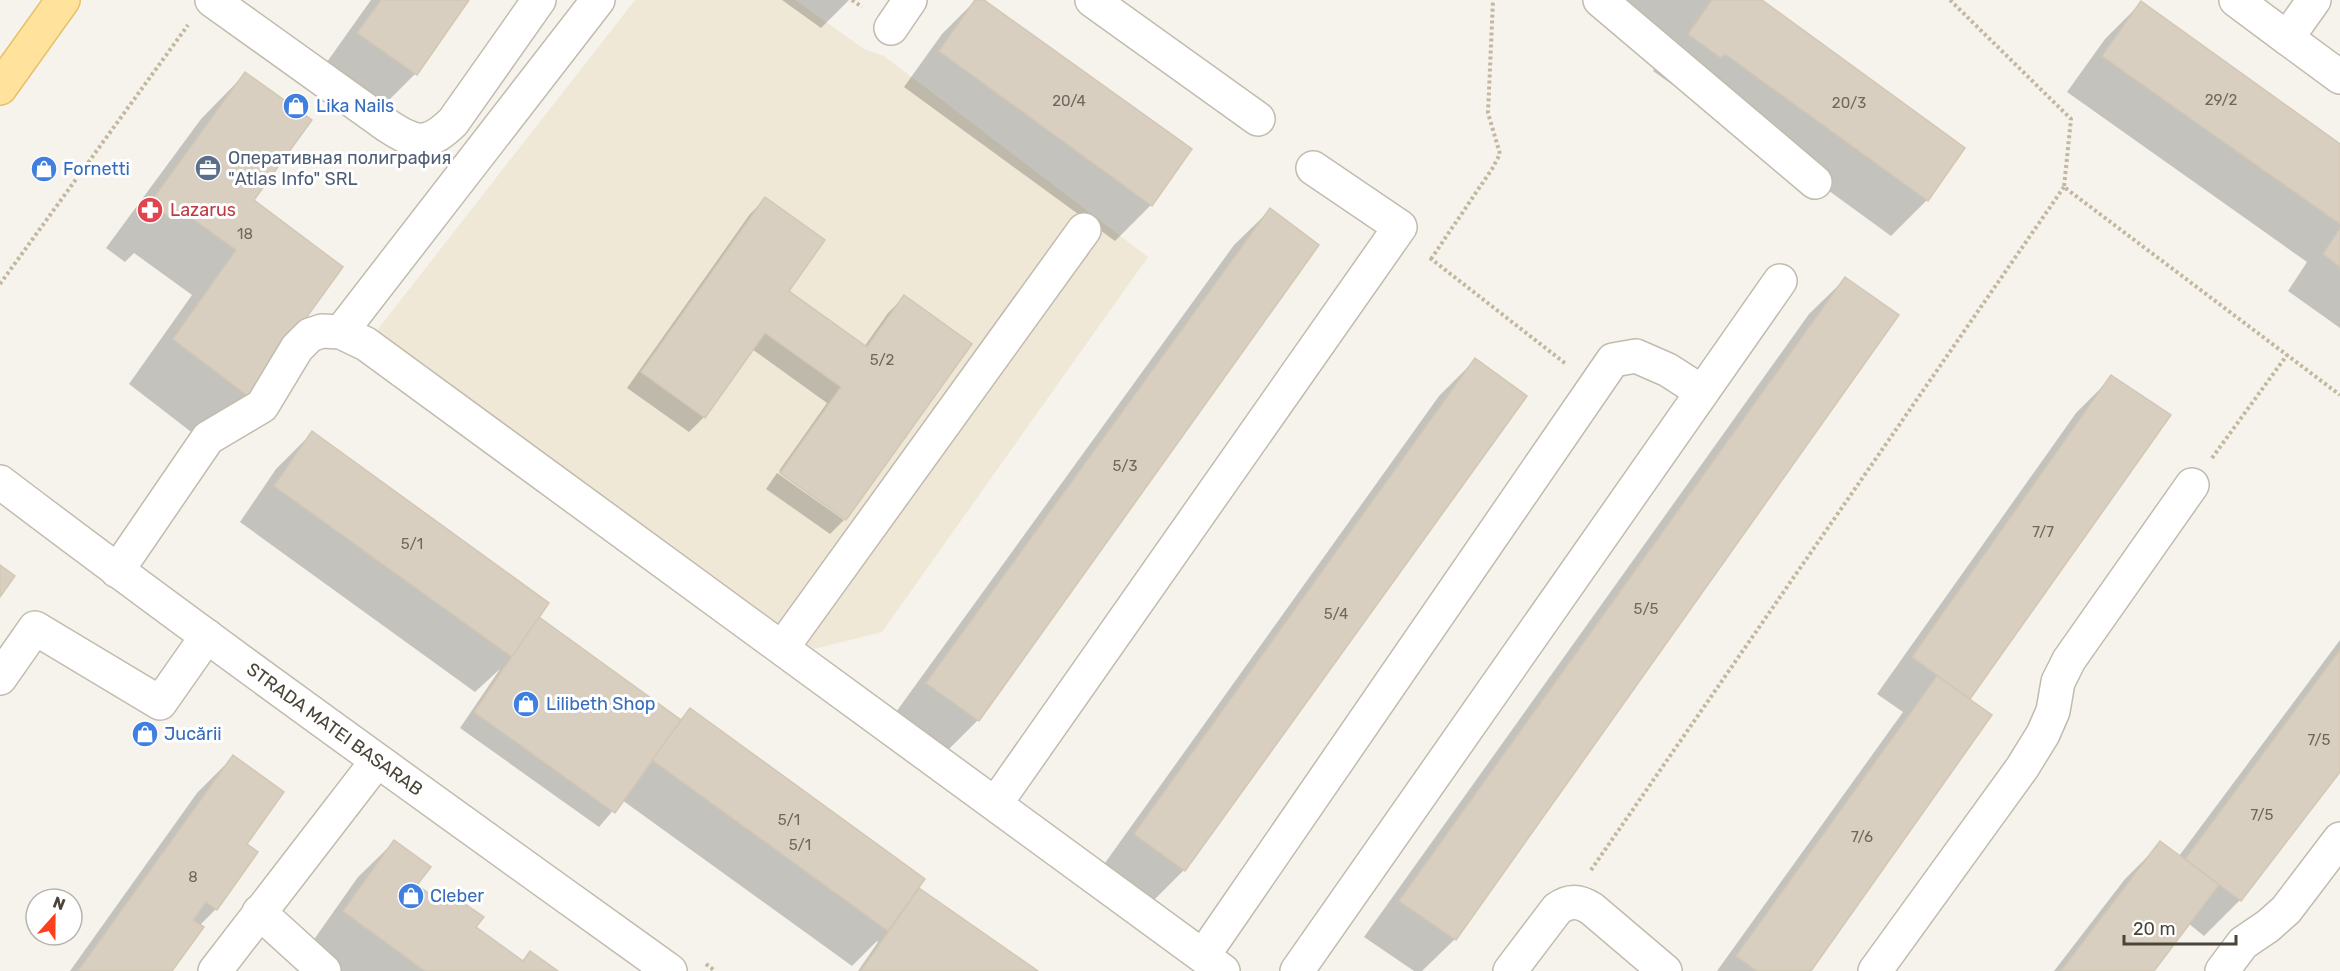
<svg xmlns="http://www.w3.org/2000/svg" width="2340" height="971" font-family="Rubik,sans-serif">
<rect width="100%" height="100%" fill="#f6f3ec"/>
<path fill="#efe8d6" d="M635 0H795L864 49 884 56 1148 257 882 632 814 649 789 631 785 637 371 338Z"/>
<g fill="#0003">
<path d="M371 0H467L415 74 374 115 317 76Z"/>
<path d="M782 0H849L821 28Z"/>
<path d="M976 0H981L1151 205 1115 241 904 87 942 34Z"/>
<path d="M1619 0H1759L1927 200 1891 236 1689 89 1684 93 1653 71 1674 40Z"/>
<path d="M2141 3 2340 146V328L2288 291 2307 262 2067 92 2105 39Z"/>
<path d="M245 74 252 200 248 396 203 441 129 384 192 295 134 253 125 262 106 248 201 119Z"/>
<path d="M766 198 787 292 864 347 888 313 904 297 969 344 845 520V517L779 471 827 403 752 349 704 417 689 432 627 388 750 214Z"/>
<path d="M1270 210 978 720 942 756 891 719 1234 245Z"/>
<path d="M1845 279 1455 939 1422 971H1414L1364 937 1809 314Z"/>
<path d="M1475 360 1184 870 1148 906 1100 870 1439 396Z"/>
<path d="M2112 377 2169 416 1968 699 1809 971H1717L1903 712 1877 694 2076 413Z"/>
<path d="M312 433 537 618 680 720 690 710 917 889 1035 971H858L878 942 877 941 852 966 622 800 599 827 460 728 500 669 475 692 240 522 276 469Z"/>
<path d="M777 473 844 520 830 534 766 489Z"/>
<path d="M2340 640V769L2240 900 2204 936 2188 923 2152 971H2054L2125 879 2161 843 2179 856Z"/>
<path d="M233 757 245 844 216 909 199 926 170 971H70L197 793Z"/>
<path d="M394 842 415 885 445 906 453 898 474 928 522 962 530 953 555 971H340L308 948 358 877Z"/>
</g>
<g fill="#d8cfc1" stroke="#d3c7b4" stroke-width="1.5">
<path d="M381 0H469L417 75 357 33Z"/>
<path d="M975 0H984L1192 149 1152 206 939 51Z"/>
<path d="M1712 0H1762L1965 148 1928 201 1725 54 1721 58 1688 34Z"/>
<path d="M2141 1 2340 144V224L2102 56Z"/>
<path d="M245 72 312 120 254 200 343 267 249 397 173 339 236 250 179 209 171 218 150 203Z"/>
<path d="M765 197 825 240 789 291 867 347 904 295 972 344 846 520 780 473 841 387 765 333 705 418 641 372Z"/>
<path d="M1270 208 1319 245 979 721 926 683Z"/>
<path d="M2340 228V267L2323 254Z"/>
<path d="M1845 277 1899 315 1456 940 1399 901Z"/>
<path d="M1475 358 1527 396 1185 871 1134 834Z"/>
<path d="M2111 375 2171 415 1970 699 1912 657Z"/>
<path d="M312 431 549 603 512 657 274 486Z"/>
<path d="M0 565 15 576 0 597Z"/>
<path d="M539 617 681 720 615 813 474 712Z"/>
<path d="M2340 650V772L2241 901 2185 859Z"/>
<path d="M1937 676 1992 715 1811 971H1757L1736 956Z"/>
<path d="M690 708 925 879 888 931 652 760Z"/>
<path d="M233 755 284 792 247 844 258 852 217 910 206 902 193 920 204 927 172 971H78Z"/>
<path d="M394 840 431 867 417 885 446 905 453 896 484 917 476 927 523 961 530 951 558 971H425L343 911Z"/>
<path d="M2160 841 2219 885 2154 971H2061Z"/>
<path d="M919 888 1038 971H861Z"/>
</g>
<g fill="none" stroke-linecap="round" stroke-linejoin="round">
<defs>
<g id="minor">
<path d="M212 0 388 126C417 145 428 146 453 122L539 0"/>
<path d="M1092 0 1258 119"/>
<path d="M1600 0 1815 182"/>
<path d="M2236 0 2287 38 2314 0"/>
<path d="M891 28 910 0"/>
<path d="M2287 38 2340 77"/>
<path d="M341 332 598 0"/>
<path id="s1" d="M0 482C220 649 446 810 670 971"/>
<path d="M117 571 208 438 262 406 297 348 310 335 322 331 341 332 366 344 1223 971"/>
<path d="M782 648 1084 230"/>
<path d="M0 678 35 628 160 703 207 636"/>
<path d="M996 803 1400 227 1313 168"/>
<path d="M259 912 324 971"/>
<path d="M1203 956 1613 360 1636 356 1668 370 1702 392"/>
<path d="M215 971 377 761"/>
<path d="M1297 971 1780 281"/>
<path d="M1510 971 1557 909C1569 900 1580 901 1592 909L1665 971"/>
<path d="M1875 971 2022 768 2043 734 2053 711 2058 682 2069 660 2192 485"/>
<path d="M2222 971 2243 943 2268 926 2286 910 2340 839"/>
</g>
<path id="major" d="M0 88 63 0"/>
</defs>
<use href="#minor" stroke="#c2bbae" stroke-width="36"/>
<use href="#major" stroke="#e6c16a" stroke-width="36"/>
<g stroke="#c4b79f" stroke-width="4" stroke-dasharray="3 3" stroke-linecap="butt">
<path d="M852 0 862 7"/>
<path d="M1950 0 2071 119 2064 187 2340 395"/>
<path d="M1430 258 1566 364"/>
<path d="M1431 259 1492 169 1500 154 1488 113 1493 0"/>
<path d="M0 284 188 25"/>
<path d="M2212 458 2287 355"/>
<path d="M1591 870 2064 187"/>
<path d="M706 964 715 971"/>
</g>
<use href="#minor" stroke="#fff" stroke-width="33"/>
<use href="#major" stroke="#ffe39c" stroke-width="33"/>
</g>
<defs>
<symbol id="shop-disc" viewBox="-11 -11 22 22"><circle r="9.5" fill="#3f7fe0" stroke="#fff"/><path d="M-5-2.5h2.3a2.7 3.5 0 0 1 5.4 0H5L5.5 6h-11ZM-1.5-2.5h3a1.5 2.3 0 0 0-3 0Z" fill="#fff"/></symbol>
<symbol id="office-disc" viewBox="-11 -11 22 22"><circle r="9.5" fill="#5c6f8a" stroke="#fff"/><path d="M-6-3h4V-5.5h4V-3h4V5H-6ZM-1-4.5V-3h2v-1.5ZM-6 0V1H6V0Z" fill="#fff"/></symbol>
<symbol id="pharmacy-disc" viewBox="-11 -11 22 22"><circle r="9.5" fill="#e0444e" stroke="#fff"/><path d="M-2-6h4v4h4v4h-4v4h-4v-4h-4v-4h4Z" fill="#fff"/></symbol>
</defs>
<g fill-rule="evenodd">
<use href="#shop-disc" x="281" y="91" width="30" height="30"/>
<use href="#office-disc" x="193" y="153" width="30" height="30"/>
<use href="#shop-disc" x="29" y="154" width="30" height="30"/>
<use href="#pharmacy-disc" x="135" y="195" width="30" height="30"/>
<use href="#shop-disc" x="511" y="689" width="30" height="30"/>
<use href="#shop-disc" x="130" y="719" width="30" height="30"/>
<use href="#shop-disc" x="396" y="881" width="30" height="30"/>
</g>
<g text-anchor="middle" stroke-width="6" stroke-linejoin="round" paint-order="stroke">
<g font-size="15" fill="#6e675b">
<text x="2221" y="105">29/2</text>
<text x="1069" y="106">20/4</text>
<text x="1849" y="108">20/3</text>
<text x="245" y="239">18</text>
<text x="882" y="365">5/2</text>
<text x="1125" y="471">5/3</text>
<text x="2043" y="537">7/7</text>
<text x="412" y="549">5/1</text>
<text x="1646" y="614">5/5</text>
<text x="1336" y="619">5/4</text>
<text x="2319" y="745">7/5</text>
<text x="2262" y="820">7/5</text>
<text x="789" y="825">5/1</text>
<text x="1862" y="842">7/6</text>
<text x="800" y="850">5/1</text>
<text x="193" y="882">8</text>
</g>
<g font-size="18" fill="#366cbe" stroke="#fff" text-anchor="start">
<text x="316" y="112">Lika Nails</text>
<text x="63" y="175">Fornetti</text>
<text x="546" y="710">Lilibeth Shop</text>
<text x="164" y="740">Jucării</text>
<text x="430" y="902">Cleber</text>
</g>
<g font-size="18" fill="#4e5e75" stroke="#fff" text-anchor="start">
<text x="228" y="164">Оперативная полиграфия<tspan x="228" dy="21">"Atlas Info" SRL</tspan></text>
</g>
<g font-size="18" fill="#be3a42" stroke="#fff" text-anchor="start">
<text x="170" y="216">Lazarus</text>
</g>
<g font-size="18" fill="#4b4439" stroke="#fff">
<text dy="6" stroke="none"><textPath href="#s1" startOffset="416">STRADA MATEI BASARAB</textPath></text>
</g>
</g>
<g transform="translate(54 917) rotate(21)"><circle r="28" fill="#ffffff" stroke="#b7b4b0" stroke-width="1.5"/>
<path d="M0-4.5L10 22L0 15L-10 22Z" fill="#fc3f1d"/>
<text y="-9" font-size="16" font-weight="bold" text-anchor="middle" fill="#4b4439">N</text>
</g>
<path d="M2124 935v9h112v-9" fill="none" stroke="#4b4439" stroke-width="3"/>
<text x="2133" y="935" font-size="18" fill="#4b4439" stroke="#ffffff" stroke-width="4.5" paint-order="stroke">20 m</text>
</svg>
